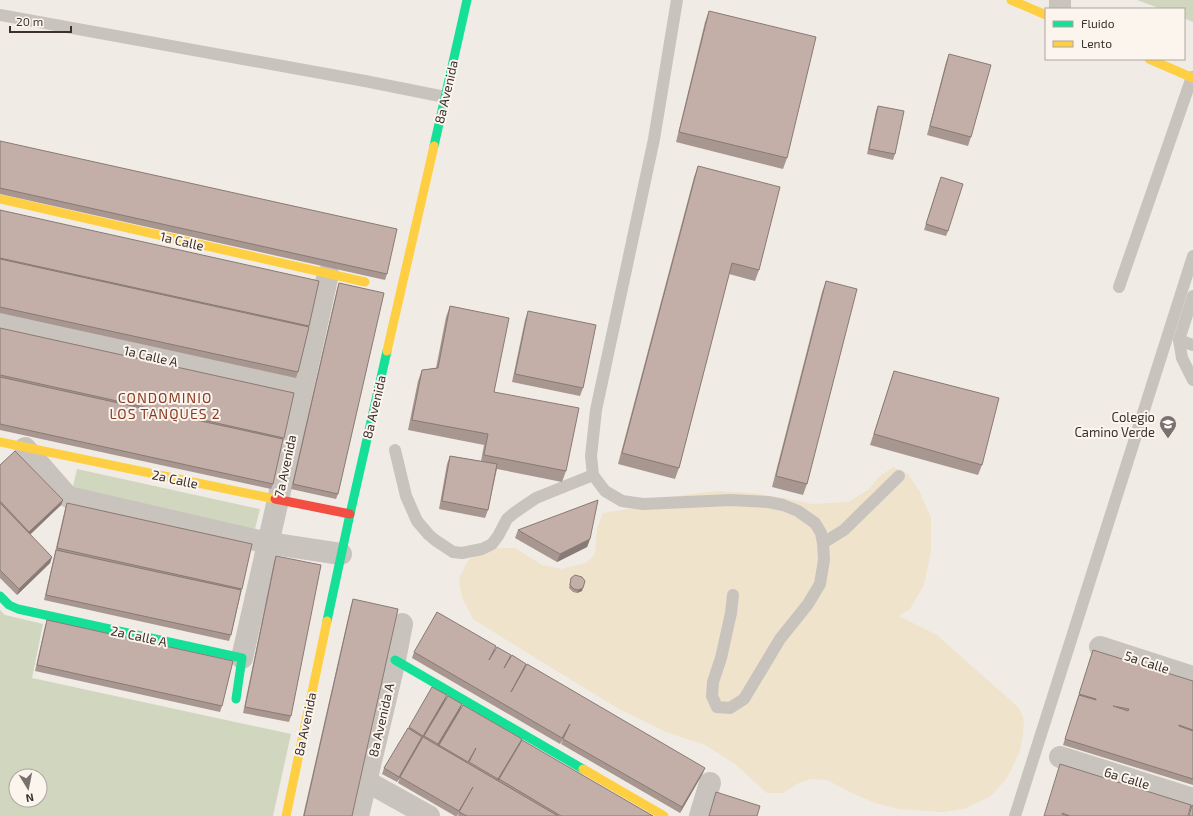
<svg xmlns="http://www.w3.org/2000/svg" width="1193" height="816" font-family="'Exo 2',sans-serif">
<rect width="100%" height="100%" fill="#f0ebe5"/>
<g fill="#d1d6bf" fill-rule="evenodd">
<path d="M1137 0H1193V22L1184 18V9H1161Z"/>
<path d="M77 469 260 509 255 529 72 490Z"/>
<path d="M0 610 5 615 43 624 32 678 291 734 273 816H0ZM16 776H40V800H16Z"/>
</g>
<path fill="#efe3cc" d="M893 467 908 474 920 492 931 518V552L924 585 910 609 899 616 937 635 1019 708 1024 720 1023 734 1020 751 1007 778 991 796 964 809 942 812 899 809 875 803 852 793 827 780 810 779 797 784 783 793H767L735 764 705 745 666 732 619 709 516 646 473 619 462 597 459 579 468 560 494 548H515L542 565 561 569 586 563 595 554 597 528 603 513 635 508 669 497 715 491 753 493 784 498 812 504 848 502 868 490 880 476Z"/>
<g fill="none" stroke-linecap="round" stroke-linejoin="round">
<g stroke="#c9c3be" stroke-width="12">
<path d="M677 0 654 139 596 410 591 456 593 475 605 491 622 501 643 504 731 500 768 502 783 505 798 511 815 523 821 533 823 543 824 560 820 584 808 604 780 639 744 699 730 708 717 707 712 696 713 682 721 658 731 613 733 595"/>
<path d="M0 15 365 81 445 97"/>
<path d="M1119 287 1192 77"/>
<path d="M1193 296 1179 340 1182 358 1193 380"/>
<path d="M1179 340 1193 345"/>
<path d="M395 450 406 496 417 521 429 535 435 540 453 552 462 553 482 549 492 544 498 536 507 519 514 513 536 498 593 475"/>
<path d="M823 543 844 530 899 476"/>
<path d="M1015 816 1193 256"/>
</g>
<g stroke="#c9c3be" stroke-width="22">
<path d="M1060 9V0"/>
<path d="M0 321 302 390"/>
<path d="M25 448 68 497 268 543 341 554"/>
<path d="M1100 647 1193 677"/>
<path d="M242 658 278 500 328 274"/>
<path d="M1060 757 1193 799"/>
<path d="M366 781 429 816"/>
<path d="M358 816 395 660 402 624"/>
<path d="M700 816 710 783"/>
</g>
<g stroke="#16e098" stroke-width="9">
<path d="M434 146 467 0"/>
<path d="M0 596 9 605 18 609 242 658 236 699"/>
<path d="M327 621 350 514 387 351"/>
<path d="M395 660 583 769"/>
</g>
<g stroke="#ffcf43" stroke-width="9">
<path d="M1011 0 1046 15"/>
<path d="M1149 59 1193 78"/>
<path d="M0 199 365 282"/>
<path d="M387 351 434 146"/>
<path d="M0 442 275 499"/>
<path d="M583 769 664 816"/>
<path d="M286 816 327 621"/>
</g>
<path stroke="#f24e42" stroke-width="9" d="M275 499 350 514"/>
</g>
<g fill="#a89690">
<path d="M709 11 787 158 783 169 676 142 705 22Z"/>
<path d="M949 54 971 137 968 146 927 135 946 62Z"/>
<path d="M878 106 895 154 893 160 867 154 876 111Z"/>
<path d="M0 141 387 274 385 280 0 194Z"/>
<path d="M698 166 759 270 755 281 729 274 679 468 675 479 618 464 694 177Z"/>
<path d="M939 182 948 231 946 236 924 230Z"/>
<path d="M0 210 309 326 298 372 296 378 0 313Z"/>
<path d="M826 281 807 484 803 495 772 487 822 292Z"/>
<path d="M339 283 338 494 336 499 291 489 337 289Z"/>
<path d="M450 306 494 392 566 471 562 482 497 469 488 510 485 518 439 509 447 464 450 456 481 461 484 445 408 430 418 381 422 370 436 368 446 317Z"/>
<path d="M528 311 583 388 580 396 512 382 525 320Z"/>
<path d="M0 328 284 438 282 443 273 484 271 489 0 430Z"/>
<path d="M894 371 982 465 978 475 870 445Z"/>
<path d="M0 465 63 500 61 505 30 535 52 557 50 563 17 595 0 578Z"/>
<path d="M67 503 242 589 231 635 229 641 44 600 65 509Z"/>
<path d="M518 530 590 539 587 547 557 562 515 538Z"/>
<path d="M276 556 291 716 289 722 243 713 274 562Z"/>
<path d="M571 578 582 591 577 593 573 592 569 588Z"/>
<path d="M353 599 352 816H303L351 605Z"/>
<path d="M47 620 222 706 220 712 35 671 45 626Z"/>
<path d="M495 651 511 655 510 660 703 773 680 813 561 744 563 740 560 744 412 658 414 652Z"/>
<path d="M1091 656 1193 681V785L1063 745Z"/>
<path d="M445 701 462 704 460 709 522 739 520 744 653 816H458L459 813 457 816H455L398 783 400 777 407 766 397 782 382 774 384 768 409 727Z"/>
</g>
<g fill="#887a75">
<path d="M63 500 61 505 27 537 29 532Z"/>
<path d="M590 539 587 547 557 562 560 554Z"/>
<path d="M52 557 50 563 17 595 19 589Z"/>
<path d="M583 588 582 591 577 593 578 590Z"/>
<path d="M447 695 445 701 421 741 423 736Z"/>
<path d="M462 704 460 710 436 750 438 744Z"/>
<path d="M422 737 420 742 397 782 399 777Z"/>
<path d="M522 739 520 745 496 785 498 779Z"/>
<path d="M705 768 703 773 680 813 682 807Z"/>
</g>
<g fill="#c3afa7" stroke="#887a75" fill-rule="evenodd">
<path d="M709 11 816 37 787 158 679 132Z"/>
<path d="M949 54 991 65 971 137 930 126Z"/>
<path d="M878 106 904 111 895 154 869 149Z"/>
<path d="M0 141 397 229 387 274 0 188Z"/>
<path d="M698 166 780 187 759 270 732 263 679 468 622 453Z"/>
<path d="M941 177 963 184 948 231 926 224Z"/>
<path d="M0 210 319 281 309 326 0 258Z"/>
<path d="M0 259 309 327 298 372 0 307Z"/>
<path d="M826 281 857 289 807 484 776 476Z"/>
<path d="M339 283 384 293 338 494 293 484Z"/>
<path d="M450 306 509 318 494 392 579 408 566 471 484 455 488 434 412 420 422 370 438 368Z"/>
<path d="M528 311 596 325 583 388 515 374Z"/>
<path d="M0 328 294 393 284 438 0 375Z"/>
<path d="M894 371 999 398 982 465 874 434Z"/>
<path d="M0 377 283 439 273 484 0 424Z"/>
<path d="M15 451 63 500 29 532 0 501V465Z"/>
<path d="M450 456 497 464 488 510 442 501Z"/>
<path d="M598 500 590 539 560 554 518 530Z"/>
<path d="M0 503 52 557 19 589 0 570Z"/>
<path d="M67 503 252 544 242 589 57 548Z"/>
<path d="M56 550 241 590 231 635 46 595Z"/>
<path d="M276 556 321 565 291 716 245 707Z"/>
<path d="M575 575 582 577 585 581 583 588 578 590 574 589 570 585 571 578Z"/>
<path d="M353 599 398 609 352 816H304Z"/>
<path d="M437 612 496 646 489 660 497 647 511 655 504 668 512 655 526 664 511 692 527 664 705 768 682 807 563 739 570 724 562 738 414 652Z"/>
<path d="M47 620 233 661 222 706 37 665Z"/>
<path d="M1093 650 1193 681V730L1179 725V726L1193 731V779L1065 739 1079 695 1096 700V699L1079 694ZM1113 706 1129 709 1128 711Z"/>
<path d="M432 687 447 695 423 736 409 727Z"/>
<path d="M448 696 462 704 438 744 424 736Z"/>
<path d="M463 705 522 739 498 779 469 762 476 748 468 762 439 745Z"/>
<path d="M408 728 422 737 399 777 384 768Z"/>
<path d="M423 737 558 816H467L459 812 473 787 459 811 400 777Z"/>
<path d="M522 740 653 816H561L499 779Z"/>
<path d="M1060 764 1191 805 1188 816H1070L1062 813V814L1069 816H1044Z"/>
<path d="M716 792 760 806 757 816H709Z"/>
<path d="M1192 805 1193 806V816H1189Z"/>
</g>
<defs>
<symbol id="school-pin" viewBox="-11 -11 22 30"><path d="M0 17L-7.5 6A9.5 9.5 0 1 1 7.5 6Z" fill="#7a716c" stroke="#fbf5ee"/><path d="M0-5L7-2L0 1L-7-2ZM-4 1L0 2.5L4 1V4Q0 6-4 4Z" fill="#fff"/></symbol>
</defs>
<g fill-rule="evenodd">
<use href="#school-pin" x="1158" y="414" width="20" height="27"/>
</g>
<g text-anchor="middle" stroke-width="4" stroke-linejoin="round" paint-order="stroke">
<g font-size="13" fill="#3b302b" stroke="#fbf5ee">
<text transform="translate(446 92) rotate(-77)" y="5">8a Avenida</text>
<text transform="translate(182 241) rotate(13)" y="5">1a Calle</text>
<text transform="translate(151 356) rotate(13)" y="5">1a Calle A</text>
<text transform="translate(374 407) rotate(-77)" y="5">8a Avenida</text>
<text transform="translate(285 466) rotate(-78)" y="5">7a Avenida</text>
<text transform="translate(175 479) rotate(12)" y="5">2a Calle</text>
<text transform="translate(139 636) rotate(12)" y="5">2a Calle A</text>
<text transform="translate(1147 662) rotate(18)" y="5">5a Calle</text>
<text transform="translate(381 720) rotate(-77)" y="5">8a Avenida A</text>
<text transform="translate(305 724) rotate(-78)" y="5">8a Avenida</text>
<text transform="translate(1127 778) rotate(17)" y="5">6a Calle</text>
</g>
<g font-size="13" fill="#3b302b" stroke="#fbf5ee" text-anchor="end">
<text x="1155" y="422">Colegio<tspan x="1155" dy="15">Camino Verde</tspan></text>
</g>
<g font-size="14" letter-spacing="1" fill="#8c3b22" stroke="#fbf5ee">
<text x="165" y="403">CONDOMINIO<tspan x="165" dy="16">LOS TANQUES 2</tspan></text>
</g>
</g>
<rect x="1045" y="8" width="140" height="52" fill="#fbf5ee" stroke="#aea6a0"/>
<rect x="1053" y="21" width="20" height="6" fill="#16e098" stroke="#aea6a0"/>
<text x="1081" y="28" font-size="12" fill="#3b302b">Fluido</text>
<rect x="1053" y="41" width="20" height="6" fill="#ffcf43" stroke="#aea6a0"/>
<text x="1081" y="48" font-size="12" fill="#3b302b">Lento</text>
<g transform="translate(28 788) rotate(170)"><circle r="19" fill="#fbf5ee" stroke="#aea6a0"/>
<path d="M0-3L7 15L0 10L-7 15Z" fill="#7a716c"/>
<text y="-6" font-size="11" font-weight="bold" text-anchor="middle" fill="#3b302b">N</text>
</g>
<path d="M10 26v6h61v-6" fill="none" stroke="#3b302b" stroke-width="2"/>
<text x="16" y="26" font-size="12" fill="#3b302b" stroke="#fbf5ee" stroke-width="3" paint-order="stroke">20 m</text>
</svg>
